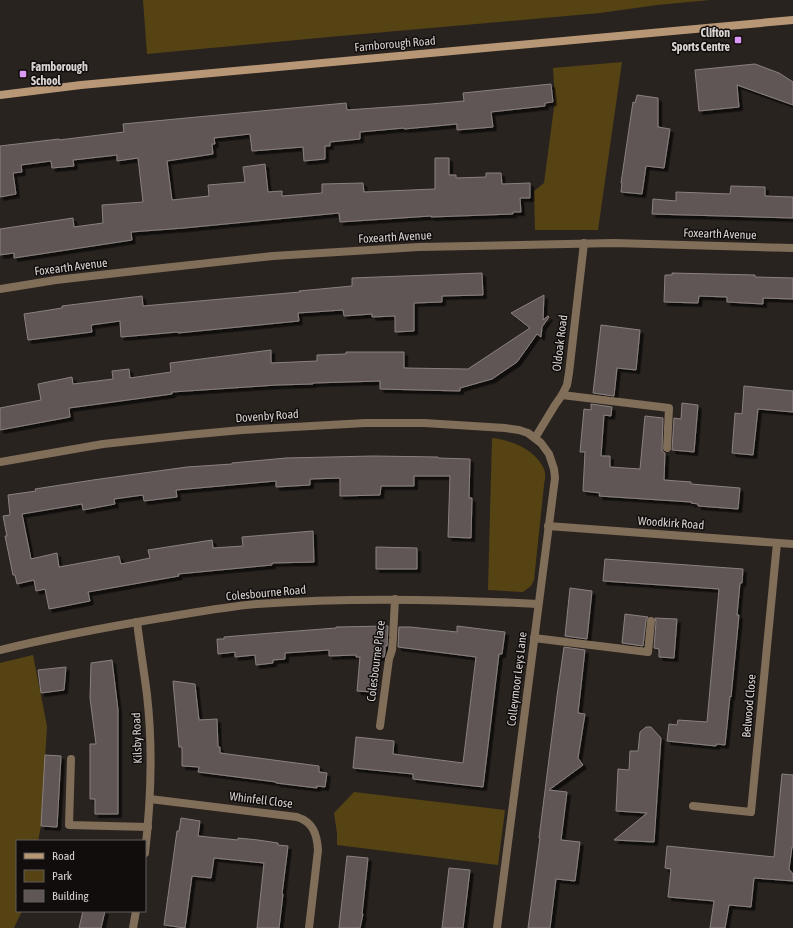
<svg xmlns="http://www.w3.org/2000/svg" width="793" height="928" font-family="'Asap Condensed',sans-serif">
<defs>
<filter id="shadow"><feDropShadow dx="3.5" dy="3.5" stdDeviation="0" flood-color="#0009"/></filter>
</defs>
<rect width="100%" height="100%" fill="#292320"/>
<g fill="#564313">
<path d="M143 0H710L657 5 600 13 340 36 147 54Z"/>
<path d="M622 62 598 230H535L534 191 544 183 555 100 553 68Z"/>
<path d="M492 438C511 440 536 450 544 469 546 474 545 479 544 485L534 580 531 586 523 592 488 590Z"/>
<path d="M33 655 47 726 41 826 38 841H17V911H22L14 928H0V663Z"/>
<path d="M354 792 505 810 498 865 337 845V833L334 813Z"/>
</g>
<g fill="#5e5654" stroke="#8a817f" filter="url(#shadow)">
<path d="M755 64 779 73 793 82V105L737 85 739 107 699 111 695 70Z"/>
<path d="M551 84 553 102 545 103V106L491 112 493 127 457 130V124L404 129V128L360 132V139L330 142V146H325V159L304 161 303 147 252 151 250 134 214 138 215 144H212L213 154 167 161 172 200 209 196 208 185 245 182 243 167 265 164 268 192 282 191V196L322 193V184L363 183 364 192 435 189V158H449V175H456V178L486 177V173H501L502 184 530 183V198H520L521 212H513V214L431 217V216L340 222 339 213 184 228 131 232 132 240 14 258V253L0 255V229L73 218 74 227 103 223 102 205 143 202 138 158 117 161V155L73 160 74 166 52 168 51 161 21 165 22 172 13 173 16 194 0 197V146L59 139V140L124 132 123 124 346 103 347 110 431 104 464 101 463 93Z"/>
<path d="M637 95 658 98V127L670 129 664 168 646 166 642 194 621 192 622 183H621L633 102 635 103Z"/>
<path d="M731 186 765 187V196L793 197V218L652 214 653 199 676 201V192L730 194Z"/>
<path d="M482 273 483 295 442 296V302L414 303V331L395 332V316L372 317V314L344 316 343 310 298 313 299 321 178 333V332L121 337 120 321 91 325 92 332 28 340 24 314 62 308V306L142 296 143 306 300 292 299 291 352 286V278Z"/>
<path d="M672 273 755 275V277L793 278V299L763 298V304L727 302V297L699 296 698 303 664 302 665 275H672Z"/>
<path d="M544 295 543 320 548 316 549 317 542 327 541 337 537 334 517 362 492 379 460 388V391L380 389V381L313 383V384L277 385 172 392V394L69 408 70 417 0 430V408L41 400 38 384 72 377 73 384 113 379 112 371 129 369 130 378 171 372 170 363 271 350V363L317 361V355L346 354V352H404V368L468 369 530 328 511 313Z"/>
<path d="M601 325 640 330 636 370 617 368 614 396 593 393Z"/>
<path d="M744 386 793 391V412L758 409 753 455 732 453 735 413 742 414Z"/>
<path d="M682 403 698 405 694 452 672 450 674 418 681 419Z"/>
<path d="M591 404 612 407 611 416 604 415 601 456H610V467L640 469 645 416 663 418 662 448V451L665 453 664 480 691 482V484L740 488 738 509 698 506V504L691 503V502L599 496 600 493 583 491 585 452H580L584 409 591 410Z"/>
<path d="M373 456 438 457V458L470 459 469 498H472L471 538 448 537 450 476H414V486H381L380 495 340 496V478L310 479V485L276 487V481L231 485 176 490 177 497 144 501 143 495 114 499 115 504 83 510 82 504 22 514 31 559 57 553 59 567 119 556 121 564 150 558 148 550 212 540 213 548 243 546 242 537 313 531 314 562 272 563V565L178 574 179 576 88 592 90 601 49 609 45 589 36 591 34 580 17 584 15 575H13L5 536H7L3 516 10 515 8 495 36 491 35 489 93 480 187 467 232 464V463L286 458Z"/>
<path d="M376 547 417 548V569H376Z"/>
<path d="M605 559 743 569 742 583H740L737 615H739L731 697 730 696 725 745 717 744 716 746 667 741 669 724 677 725 678 720 707 722 719 589 603 581Z"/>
<path d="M570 588 592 591 587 639 565 636Z"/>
<path d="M625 614 648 617 646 620 643 646 622 643Z"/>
<path d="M655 618 677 619 674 658 659 657V649L654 648 656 622Z"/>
<path d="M388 626 387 646H385V652L384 657H376L372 692 357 691 360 657H356V655L329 656V650L285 653V659L273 660V663L256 665 255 655 235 657V652L218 654 217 639H224V637L284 632 336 628V627Z"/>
<path d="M457 626 505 632 502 654H499L483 787 413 779V774L353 768 356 737 394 741 393 754 463 763 476 657 398 647 399 627H410L457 632Z"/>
<path d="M564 647 585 650 578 713 585 714 578 758 583 765 549 790 567 792 561 840 580 842 575 881 556 879 550 928H528L540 838H539L557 696Z"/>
<path d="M112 660 118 710V814H95V799H90V744H96L90 698 91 664V663Z"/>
<path d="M66 667 64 690 41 693 38 670Z"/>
<path d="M173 681 195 684 199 720 217 719 218 747H220V753L319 766V772L327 773 325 787 317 786V788L276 783V782L198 772 199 767 182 766V747H179Z"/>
<path d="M646 727H651L661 738 654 842 614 840 647 813 616 811 618 769 629 770 630 751H638L640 732Z"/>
<path d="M45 755 61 756 57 827 41 826Z"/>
<path d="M782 774 793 775V847H792L789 869 793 874V881L754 878 751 907 729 905 725 928H710L714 901 668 897 671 869 665 868 667 846 774 857Z"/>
<path d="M181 818 200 821 198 836 238 840V838L258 840 278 843V845L288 846 282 894H283L279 928H257L264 863 214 858 211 878 192 876 185 928 164 925 177 831H179Z"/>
<path d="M347 856 368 858 362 914H363L360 928H339Z"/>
<path d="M449 868 470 870 463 928H442Z"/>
<path d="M83 911H105L101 928H79Z"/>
</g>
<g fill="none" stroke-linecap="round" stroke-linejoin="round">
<g stroke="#816e59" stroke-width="8">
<path d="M562 395 669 408 667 448"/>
<path d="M534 638 648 652 651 621"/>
<path d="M380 726 389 659 392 650 393 638 395 599"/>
<path d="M71 759 69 825 148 827"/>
</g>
<g stroke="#816e59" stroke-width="8">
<path d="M0 289 56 280 126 272 273 256 419 247 614 243 793 248"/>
<path d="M535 438 555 405 562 395 567 385 569 373 584 243"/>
<path d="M0 462 103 444 187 435 242 430 365 423H424L505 428 519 430 528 433 541 443 549 454 554 469 555 478 497 928"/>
<path d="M548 526 793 544"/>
<path d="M137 622C140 647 144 671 147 695 153 747 151 801 145 853"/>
<path d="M0 650C53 637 107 627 161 618 192 613 224 607 257 604 351 597 444 599 538 604"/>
<path d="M150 799 297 817C313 822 317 834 318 850L309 928"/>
<path d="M693 806 751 812 777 543"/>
<path d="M133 928 136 911"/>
</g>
<path stroke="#b79775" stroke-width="8" d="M0 95 81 85 793 20"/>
</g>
<g fill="#db99f5" stroke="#100d0c" stroke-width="1.5">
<rect x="734" y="36" width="8" height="8" rx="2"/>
<rect x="19" y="70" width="8" height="8" rx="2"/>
</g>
<g text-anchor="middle" stroke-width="3" stroke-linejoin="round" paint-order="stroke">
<g font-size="12" font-weight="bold" fill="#d8d3d1" stroke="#100d0c" text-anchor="end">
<text x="730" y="37">Clifton<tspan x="730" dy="14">Sports Centre</tspan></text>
<text x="31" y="71" text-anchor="start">Farnborough<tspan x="31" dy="14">School</tspan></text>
</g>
<g font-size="12" fill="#d8d3d1" stroke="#100d0c">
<text transform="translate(395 44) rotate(-5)" y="4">Farnborough Road</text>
<text transform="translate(720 234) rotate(2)" y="4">Foxearth Avenue</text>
<text transform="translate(395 237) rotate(-3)" y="4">Foxearth Avenue</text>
<text transform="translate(71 267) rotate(-7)" y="4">Foxearth Avenue</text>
<text transform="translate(560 343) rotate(-83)" y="4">Oldoak Road</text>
<text transform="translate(267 416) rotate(-4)" y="4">Dovenby Road</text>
<text transform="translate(671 523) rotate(4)" y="4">Woodkirk Road</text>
<text transform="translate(266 593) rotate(-5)" y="4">Colesbourne Road</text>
<text transform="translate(376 661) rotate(-83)" y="4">Colesbourne Place</text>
<text transform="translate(517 679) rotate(-83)" y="4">Colleymoor Leys Lane</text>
<text transform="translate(749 706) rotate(-85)" y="4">Belwood Close</text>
<text transform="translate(137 738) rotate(-92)" y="4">Kilsby Road</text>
<text transform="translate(261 800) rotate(7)" y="4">Whinfell Close</text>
</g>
</g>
<rect x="16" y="840" width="130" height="72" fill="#100d0c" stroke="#605c5b"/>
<rect x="24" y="853" width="20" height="6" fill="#b79775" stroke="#605c5b"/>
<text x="52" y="860" font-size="12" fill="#d8d3d1">Road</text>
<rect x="24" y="870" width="20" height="12" fill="#564313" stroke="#605c5b"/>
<text x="52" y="880" font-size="12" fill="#d8d3d1">Park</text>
<rect x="24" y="890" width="20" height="12" fill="#5e5654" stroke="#605c5b"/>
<text x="52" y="900" font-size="12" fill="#d8d3d1">Building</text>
</svg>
